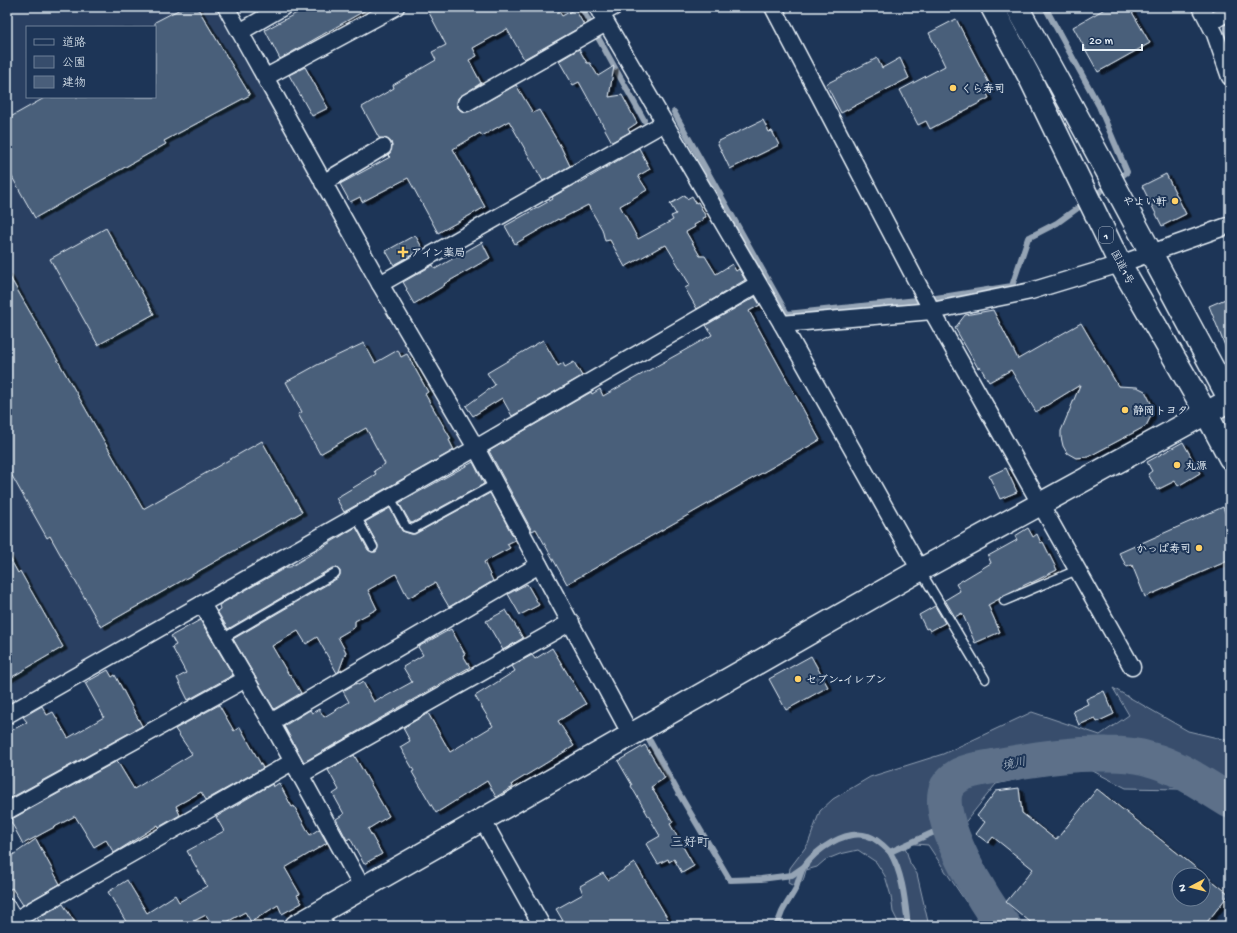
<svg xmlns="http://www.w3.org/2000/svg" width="1237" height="933" font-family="'Gochi Hand','Klee One',sans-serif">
<defs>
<filter id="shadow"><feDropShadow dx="4.5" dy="2.5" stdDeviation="0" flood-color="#0009"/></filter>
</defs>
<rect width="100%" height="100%" fill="#1d3557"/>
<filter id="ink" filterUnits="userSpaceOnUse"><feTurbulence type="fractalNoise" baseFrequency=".025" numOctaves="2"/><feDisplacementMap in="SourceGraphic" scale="8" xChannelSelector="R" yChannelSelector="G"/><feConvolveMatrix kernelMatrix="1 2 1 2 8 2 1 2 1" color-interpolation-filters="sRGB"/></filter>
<g filter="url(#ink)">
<path fill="#2a4162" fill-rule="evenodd" d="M7 7H216L464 442 463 450 7 710ZM27 27H155V97H27Z"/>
<path fill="#374d6c" stroke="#909fb2" d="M1113 688 1188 731 1226 740 1230 750V790L1126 788 1081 765 996 784 963 825 982 889 966 902 928 845 904 843 910 863 917 874 929 926H900L893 912 891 896 885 876 876 862 858 850 840 854 825 860 817 867 806 870 803 881 794 886 788 883 790 868 808 844 820 811 833 799 870 777 943 754 1032 712 1100 735 1129 715Z"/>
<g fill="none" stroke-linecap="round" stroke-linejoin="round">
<g stroke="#95a4b5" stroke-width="6">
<path d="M581 7 644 120"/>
<path d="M674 112 787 314 936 298 1012 286 1028 238 1057 223 1127 172 1099 106 1045 7"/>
<path d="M650 741 678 792 730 880 761 879 792 875 805 866"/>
<path d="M776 926C779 921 780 917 782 912 786 904 792 896 796 888 798 882 800 874 803 868 815 850 845 829 868 836 876 838 884 846 890 852"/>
<path d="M908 926C905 901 903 874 890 852L932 833 950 829"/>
</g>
<path stroke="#5d7089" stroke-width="35" d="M1004 926C984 904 932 816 947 787 950 782 953 779 958 776 968 770 984 768 996 766 1032 759 1070 753 1107 754 1120 754 1137 755 1149 759 1178 766 1205 786 1230 801"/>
</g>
<g fill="#495e7a" stroke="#e8f1f8" fill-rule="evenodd" filter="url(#shadow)">
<path d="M184 7H197L250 95 164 141 166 144 35 218 7 168V119L46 97H155V22Z"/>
<path d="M308 7H371L280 59 265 30Z"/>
<path d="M426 7H556L562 16 575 9 584 25 524 59 507 29 473 48 477 56 469 60 481 83 458 98 457 103 458 108 462 111 466 112 470 111 516 85 533 113 539 110 561 147 570 166 543 181 509 121 482 136 480 133 453 149 485 207 438 233 408 178 362 202 360 197 350 202 340 184 390 157 388 155 391 151 392 146 391 142 387 139 379 138 362 107 394 88 393 85 436 60 432 52 446 45Z"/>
<path d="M1108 7H1129L1150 43 1098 72 1073 27Z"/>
<path d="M956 19 992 89 986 92 989 98 930 129 926 121 918 125 900 90 945 66 929 33Z"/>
<path d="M579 49 587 63H590L598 76 614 66 609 97 622 95 637 123 628 129 630 132 612 142 579 82 573 85 559 61Z"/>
<path d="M877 58 882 68 900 58 909 78 841 113 826 84Z"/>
<path d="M305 67 328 108 312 116 289 75Z"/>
<path d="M763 120 769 132 772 131 779 145 730 169 717 142Z"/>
<path d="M639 148 650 169 638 176 647 190 620 206 638 239 673 220 671 216 676 214 670 204 685 195 687 199 692 196 696 203 698 202 706 217 702 218 703 220 694 225 695 227 686 232 700 256H705L716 274 732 264 736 271 739 269 745 280 697 309 685 288 690 285 666 245 662 247V246L625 267 610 240 605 241 602 229 588 205 559 220 558 219 515 244 505 226 553 199 552 197 578 183V184Z"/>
<path d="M1166 174 1186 214 1162 226 1142 186Z"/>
<path d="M106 228 154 314 98 345 50 259Z"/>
<path d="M415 235 423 249 394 265 386 251Z"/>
<path d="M482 242 490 258 444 284 445 285 414 304 406 290 407 289 403 282 433 265 435 269Z"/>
<path d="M7 272 143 509 262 441 302 512 101 627 50 536 47 538 7 467Z"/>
<path d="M755 297 760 305 749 311 820 440 567 584 536 529 532 531 489 451 591 392 592 394 600 389 603 396 712 335 706 325Z"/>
<path d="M1230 297V355L1229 356 1209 306Z"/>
<path d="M993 310 1018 359 1081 323 1118 386 1137 387 1145 391 1151 403V416L1146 426 1088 457 1076 458 1067 453 1063 446 1061 437V431L1080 385 1036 412 1011 370 989 382 980 367 978 368 955 328 965 315Z"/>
<path d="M543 340 558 366 563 363 565 367 574 362 582 376 512 416 502 398 473 416 466 406 495 385 487 373Z"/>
<path d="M364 343 375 363 398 350 401 357 407 354 428 392 425 394 451 439 449 440 454 450 344 512 336 498 376 474 374 471 385 464 366 428 320 454 298 414 302 412 286 382 317 365Z"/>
<path d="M1183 442 1200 473 1178 486 1175 481 1157 490 1148 474 1152 471 1147 462Z"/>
<path d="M473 462 484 484 412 523 410 522 399 503Z"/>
<path d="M1006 468 1017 492 1000 499 989 476Z"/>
<path d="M490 493 515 540 507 544 510 548 484 562 493 581 449 607 435 583 408 598 396 574 368 590 377 609 355 621V627L338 637 346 652 339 671 337 673 317 637 306 644 298 631 272 646 289 675 290 674 301 693 274 709 233 639 338 578 340 575V571L337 568H332L228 629 217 611 220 609 219 605 287 567H290L356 527 368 550 372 552H376L378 548V545L365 522 390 508 402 531 411 534H415Z"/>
<path d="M1223 507 1230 525V560L1145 597 1132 565 1127 567 1119 553Z"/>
<path d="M1028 528 1033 537 1037 534 1041 543 1043 542 1057 570 1031 583V582L1002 596 999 599 988 605 1000 632 975 643 962 613 955 617 945 600 960 591 956 584 991 563 988 556 1017 540 1015 536Z"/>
<path d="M7 553 18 573 20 571 63 647 7 680Z"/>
<path d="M527 584 539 605 520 615 508 594Z"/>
<path d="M935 606 945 623 930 631 928 628 926 629 919 615Z"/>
<path d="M506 610 523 638 503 650 486 621Z"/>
<path d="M200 620 233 675 188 700 177 678 186 673 172 647 176 645 171 636Z"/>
<path d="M451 629 465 654 463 655 470 667 304 762 284 726 310 710 312 713 319 709 324 717 349 702 343 691 357 683 358 685 363 682 374 702 380 698 381 699 412 682 403 667 423 655 418 647Z"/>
<path d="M552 648 586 704 558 721 574 746 512 784 513 787 496 797 487 781 436 813 412 772 414 771 400 747 410 741 403 728 428 713 450 752 493 726 475 696 515 671 512 666 532 655 535 659Z"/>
<path d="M811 656 828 687 786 710 769 679Z"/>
<path d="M108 670 112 677 115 675 142 726 7 800V733L27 722 23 717 42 706 47 715 53 712 68 738 104 717 85 683Z"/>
<path d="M1104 691 1114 714 1097 722 1095 718 1079 725 1073 711 1088 704 1086 699Z"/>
<path d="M219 705 234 731 240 727 263 768 206 800 201 792 176 806 180 815 159 827 158 825 114 853 106 840 94 847 75 816 23 844 10 820 117 761 134 789 192 754 175 729Z"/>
<path d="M645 745 665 778 651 787 673 822 670 824 694 866 682 873 674 859 669 862 668 859 658 864 646 844 660 836 631 786 632 785 618 761Z"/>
<path d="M354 755 389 816 368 829 382 854 364 864 350 838 347 840 336 819 344 814 333 794 339 790 328 770Z"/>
<path d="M279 783 292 807 294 806 310 835 319 829 327 843 285 868 300 894 297 895 302 903 282 914 278 905 251 922 245 912 220 926H213L206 915 184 926H127L128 925 108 892 127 880 147 913 175 895 179 902 207 886 187 851 224 831 216 817 272 784 273 787Z"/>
<path d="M1019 788 1022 813 1056 840 1097 789 1229 894 1204 926H1035L1006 902 1033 869 993 837 988 843 976 834 985 822 977 816 996 791ZM1179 875H1203V899H1179Z"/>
<path d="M36 839 60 884 23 905 12 888 7 891V859Z"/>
<path d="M635 863 672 926H566L556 909 583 894 580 886 603 873 608 880Z"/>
<path d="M63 904 77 926H42L37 918Z"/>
</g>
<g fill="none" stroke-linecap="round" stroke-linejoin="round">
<defs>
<g id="lane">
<path d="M390 497 406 527 413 529 495 484"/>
<path d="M356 516 373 547"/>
<path d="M920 570 985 679"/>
<path d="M1004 601 1077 570"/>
<path d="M222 639 335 573"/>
</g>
<g id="street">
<path d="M226 7 380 284 476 448 631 735"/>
<path d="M597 7 782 324 920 570"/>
<path d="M773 7 932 311 1132 667"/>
<path d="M1201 7 1215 34 1230 77"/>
<path d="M601 14 614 7"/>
<path d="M1210 23 1230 11"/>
<path d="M240 32 283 7"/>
<path d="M266 77 396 7"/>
<path d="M466 103 606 23"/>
<path d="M323 183 383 147"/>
<path d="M380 284 664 123"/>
<path d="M782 324 932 311 1031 291 1120 264 1230 225"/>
<path d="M202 604 271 722 362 887"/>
<path d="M7 715 476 448 758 284"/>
<path d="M271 722 539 565"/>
<path d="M300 775 571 622"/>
<path d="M7 811 246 679"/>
<path d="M482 819 542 926"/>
<path d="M7 907 18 926"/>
<path d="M318 913 325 926"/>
<path d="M15 920 292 762"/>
</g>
<path id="secondary" d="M296 926 920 570 1230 400"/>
<g id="highway">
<path d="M992 7 1029 76 1120 264 1206 413 1230 458"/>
<path d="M1017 7C1090 137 1159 269 1230 400"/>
</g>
</defs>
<use href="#lane" stroke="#e8f1f8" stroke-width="11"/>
<use href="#street" stroke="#e8f1f8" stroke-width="19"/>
<use href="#secondary" stroke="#e8f1f8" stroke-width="25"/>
<use href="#highway" stroke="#e8f1f8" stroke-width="25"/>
<use href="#lane" stroke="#1d3557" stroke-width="8"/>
<use href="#street" stroke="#1d3557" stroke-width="16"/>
<use href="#secondary" stroke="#1d3557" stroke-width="22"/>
<use href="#highway" stroke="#1d3557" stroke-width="22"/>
</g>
</g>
<g fill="#ffd166" stroke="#1d3557" stroke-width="1.5">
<circle cx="953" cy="88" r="4"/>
<circle cx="1175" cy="201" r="4"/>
<path d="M401 246h4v4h4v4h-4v4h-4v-4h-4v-4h4z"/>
<circle cx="1125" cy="410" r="4"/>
<circle cx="1177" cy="465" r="4"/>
<circle cx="1199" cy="548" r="4"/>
<circle cx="798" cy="679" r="4"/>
</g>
<g text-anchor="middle" stroke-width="4" stroke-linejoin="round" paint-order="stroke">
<rect fill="#1d3557" stroke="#abb9c8" stroke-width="1" x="1099" y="227" width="14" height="16" rx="3"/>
<g font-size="10" font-weight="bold" fill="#e8f1f8">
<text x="1106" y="239">1</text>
</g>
<g font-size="11" font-weight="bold" fill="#e8f1f8" stroke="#1d3557" text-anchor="start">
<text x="961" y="92">くら寿司</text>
<text x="1167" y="205" text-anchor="end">やよい軒</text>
<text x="411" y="256">アイン薬局</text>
<text x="1133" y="414">静岡トヨタ</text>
<text x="1185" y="469">丸源</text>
<text x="1191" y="552" text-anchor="end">かっぱ寿司</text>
<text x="806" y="683">セブン-イレブン</text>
</g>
<g font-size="11" fill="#e8f1f8" stroke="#1d3557">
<text transform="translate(1123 267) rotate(62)" y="4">国道1号</text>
</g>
<g font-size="12" font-style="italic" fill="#b7c4d1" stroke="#1d3557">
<text transform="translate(1014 763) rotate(-12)" y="4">境川</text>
</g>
<g font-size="13" fill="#e8f1f8" stroke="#1d3557">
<text x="690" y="846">三好町</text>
</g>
</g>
<rect width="1237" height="933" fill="none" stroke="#1d3557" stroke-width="24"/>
<rect x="12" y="12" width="1213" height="909" fill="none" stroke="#e8f1f8" stroke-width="1.5" filter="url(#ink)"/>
<rect x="26" y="26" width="130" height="72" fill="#1d3557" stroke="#6e8097"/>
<rect x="34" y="39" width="20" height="6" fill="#1d3557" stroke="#6e8097"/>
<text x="62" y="46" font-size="12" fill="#e8f1f8">道路</text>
<rect x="34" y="56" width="20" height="12" fill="#374d6c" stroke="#6e8097"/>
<text x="62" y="66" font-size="12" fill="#e8f1f8">公園</text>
<rect x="34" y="76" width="20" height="12" fill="#495e7a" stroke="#6e8097"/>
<text x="62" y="86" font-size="12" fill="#e8f1f8">建物</text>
<g transform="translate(1191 887) rotate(263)"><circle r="19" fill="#1d3557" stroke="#6e8097"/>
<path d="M0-3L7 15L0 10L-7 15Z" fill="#ffd166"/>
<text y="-6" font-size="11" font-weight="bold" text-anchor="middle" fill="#e8f1f8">N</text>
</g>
<path d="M1083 44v6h59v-6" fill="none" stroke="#e8f1f8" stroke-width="2"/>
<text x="1089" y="44" font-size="12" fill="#e8f1f8" stroke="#1d3557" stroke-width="3" paint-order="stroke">20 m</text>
</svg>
